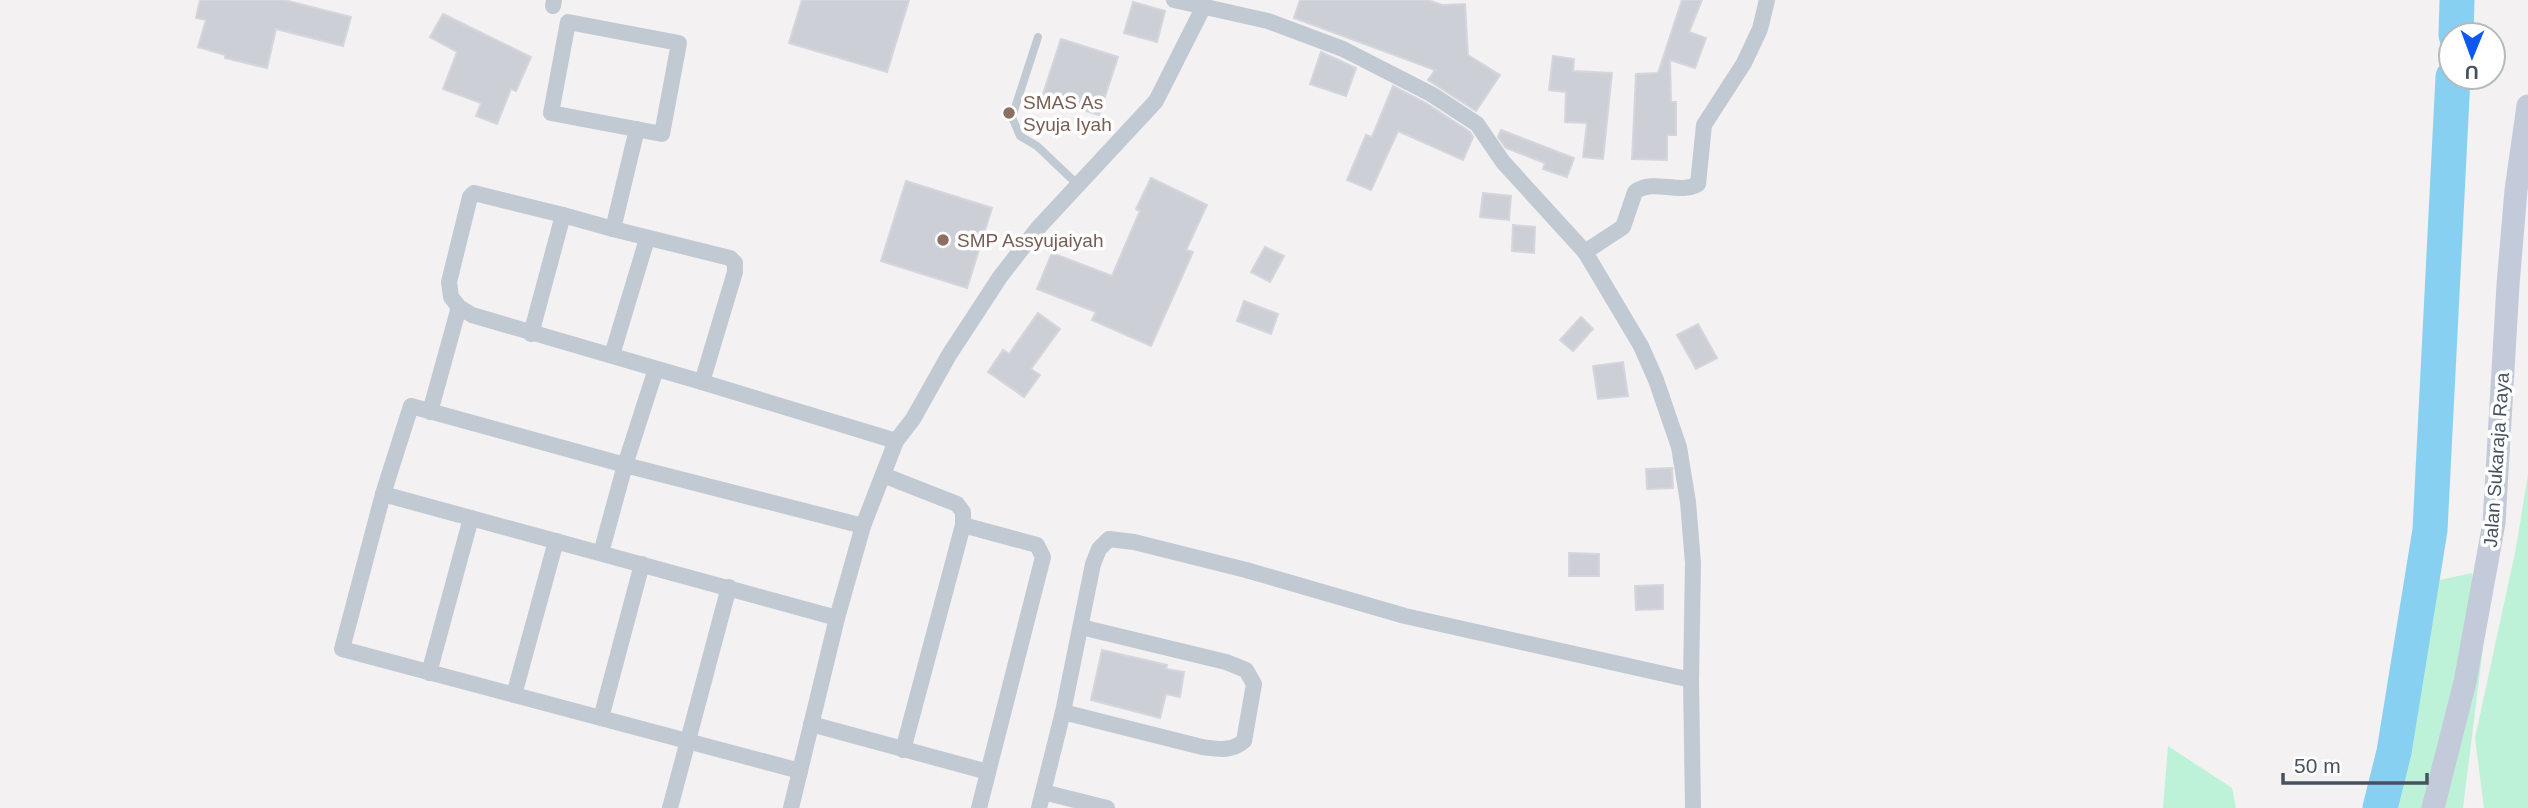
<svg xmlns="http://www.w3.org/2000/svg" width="2528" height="808" font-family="Arial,sans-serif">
<rect width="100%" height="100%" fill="#f3f1f1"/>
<g fill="#bef2d8">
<path d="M2528 474V808H2484L2475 738 2516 548Z"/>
<path d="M2472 573 2483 648 2463 808H2393L2435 581Z"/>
<path d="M2168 746 2232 788 2236 808H2163Z"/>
</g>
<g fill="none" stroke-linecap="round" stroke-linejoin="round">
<g stroke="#88d0f2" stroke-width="35">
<path d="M2456 35 2457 0"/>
<path d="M2380 808 2394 752 2430 530 2453 77"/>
</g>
</g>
<g fill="#cdcfd6" stroke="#d5d6dd" stroke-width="2">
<path d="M200 0H284L351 17 343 46 276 29 267 68 225 58V55L198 47 206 20 196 18Z"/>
<path d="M802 0H909L887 72 789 43Z"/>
<path d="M1300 0H1428L1442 5 1465 4 1468 55 1500 75 1476 111 1428 80 1435 70 1294 18Z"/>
<path d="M1682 0H1702L1689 32 1706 38 1695 68 1670 60 1671 102H1676V135H1667V160L1632 159 1636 74 1658 73Z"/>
<path d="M1133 2 1165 11 1157 42 1124 33Z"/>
<path d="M443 14 531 57 516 91 511 89 497 124 476 116 481 103 443 89 457 52 430 37Z"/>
<path d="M1061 39 1118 57 1099 115 1042 97Z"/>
<path d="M1321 52 1356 68 1346 96 1310 84Z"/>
<path d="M1553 56 1574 59 1573 71 1612 73 1603 159 1583 157 1587 123 1565 122 1566 92 1549 90Z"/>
<path d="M1393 86 1426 103 1470 132 1473 137 1463 160 1398 131 1371 190 1347 180 1366 135 1372 137Z"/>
<path d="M1501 130 1574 158 1567 177 1543 169 1545 163 1506 148 1498 137Z"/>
<path d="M1151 178 1207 205 1186 250 1193 252 1151 346 1092 320 1096 312 1037 289 1052 253 1112 276 1140 211 1136 209Z"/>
<path d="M906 181 992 208 967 288 881 261Z"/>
<path d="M1483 193 1511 196 1509 220 1480 217Z"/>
<path d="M1513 225 1535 227 1534 253 1512 251Z"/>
<path d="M1265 247 1284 256 1270 282 1251 272Z"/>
<path d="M1244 301 1278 314 1271 334 1237 321Z"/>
<path d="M1038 313 1060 329 1031 369 1040 375 1024 397 988 372 1003 350 1009 354Z"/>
<path d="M1581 317 1593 329 1573 351 1560 340Z"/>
<path d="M1698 324 1717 358 1696 369 1677 335Z"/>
<path d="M1623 362 1628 396 1598 399 1593 366Z"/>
<path d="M1672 468 1673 488 1647 489 1646 469Z"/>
<path d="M1569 553 1599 554V576H1569Z"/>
<path d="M1663 585V609L1636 610 1635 586Z"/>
<path d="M1102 650 1167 665 1166 669 1184 672 1180 697 1166 694 1160 718 1091 700Z"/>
</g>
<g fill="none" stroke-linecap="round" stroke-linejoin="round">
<path stroke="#c1c9d3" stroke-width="8" d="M1038 37 1012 117 1020 136 1037 146 1077 184"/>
<g stroke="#c1c9d3" stroke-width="16">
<path d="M1174 0 1268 21 1343 49 1431 94 1477 124 1503 162 1585 252 1641 346 1656 380 1679 447 1688 502 1693 563 1691 680 1693 808"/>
<path d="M553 6 554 0"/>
<path d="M568 22 679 43 662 134 551 113Z"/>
<path d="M563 215 482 195 474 193 470 197 449 282 451 297 459 307 472 315 702 382 896 441"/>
<path d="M613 229 730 258 735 263V272L702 382"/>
<path d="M1585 252 1623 227 1635 192C1654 178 1679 195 1698 184L1704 125 1744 63 1760 29 1767 0"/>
<path d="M531 334 563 215 613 229 637 129"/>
<path d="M612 355 647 239"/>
<path d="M656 369 625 465 863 526"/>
<path d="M430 412 459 307"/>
<path d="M883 475 957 504 963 512V525L903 750"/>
<path d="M383 494 837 618"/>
<path d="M963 525 1037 545 1043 557 979 808"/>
<path d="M601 553 625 465 411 406 383 494 342 649 800 771"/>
<path d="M429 673 471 518"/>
<path d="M514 695 556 541"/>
<path d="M1063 712 1202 747C1218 749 1231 752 1244 741L1254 684 1246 670 1226 662 1081 627"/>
<path d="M601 718 642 564"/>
<path d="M811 724 988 772"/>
<path d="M1043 792 1107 808"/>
<path d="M670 808 729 587"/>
<path d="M791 808 837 618 863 526 896 441 913 419 949 355 1000 277 1038 228 1156 101 1204 6"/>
<path d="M1039 808 1063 712 1093 564 1099 549 1109 539 1134 542 1246 570 1405 616 1691 680"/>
</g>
<path stroke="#c3cbdb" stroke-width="23" d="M2433 808 2465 682 2494 523 2508 285 2516 190 2528 106"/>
</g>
<g fill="#8d6e63" stroke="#fff" stroke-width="2.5">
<circle cx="1009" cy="113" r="7"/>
<circle cx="943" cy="240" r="7"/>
</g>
<g text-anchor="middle" stroke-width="7" stroke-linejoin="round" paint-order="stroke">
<g font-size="19" fill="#785e54" stroke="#fff" text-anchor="start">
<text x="1023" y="109">SMAS As<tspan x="1023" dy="22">Syuja Iyah</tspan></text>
<text x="957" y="247">SMP Assyujaiyah</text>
</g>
<g font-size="19" fill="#475260" stroke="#fff">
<text transform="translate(2496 460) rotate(-86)" y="7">Jalan Sukaraja Raya</text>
</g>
</g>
<g transform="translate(2472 56) rotate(181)"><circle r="33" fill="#ffffff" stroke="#b5babf" stroke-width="2"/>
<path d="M0-5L12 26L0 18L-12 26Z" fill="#0e57f0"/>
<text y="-10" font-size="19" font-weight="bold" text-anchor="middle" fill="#475260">U</text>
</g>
<path d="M2283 773v10h144v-10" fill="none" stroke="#475260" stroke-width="3.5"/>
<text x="2294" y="773" font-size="21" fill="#475260" stroke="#ffffff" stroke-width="5" paint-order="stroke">50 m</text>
</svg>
